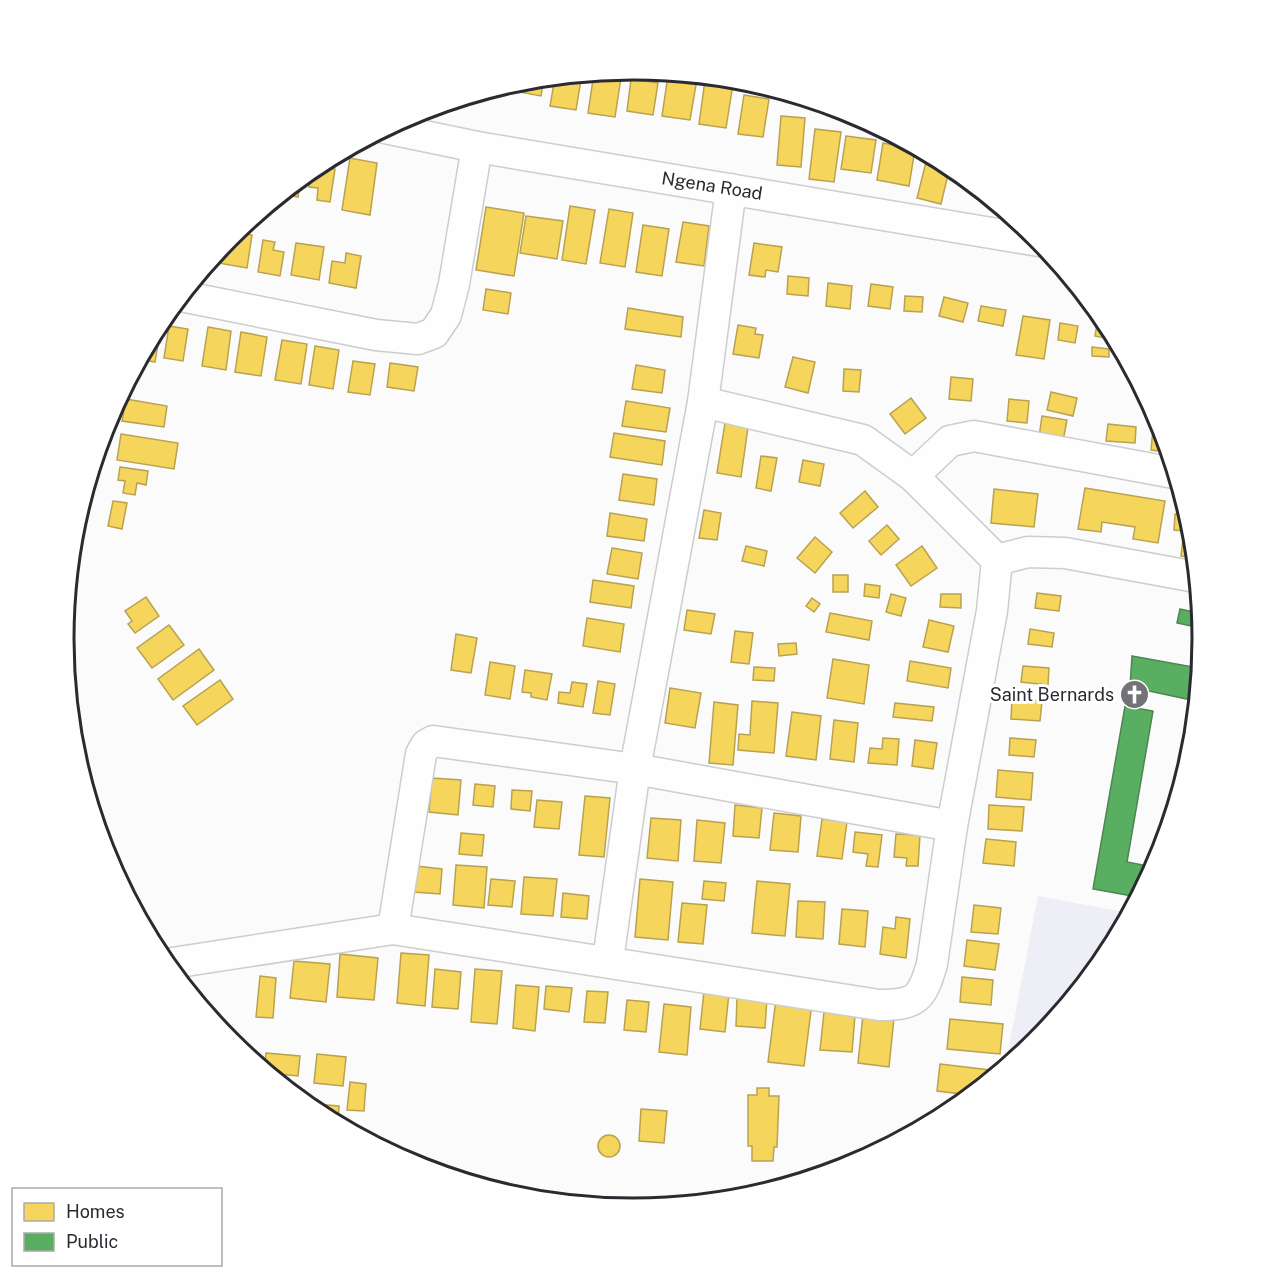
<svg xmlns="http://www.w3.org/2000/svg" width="1265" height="1278" font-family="'Public Sans',sans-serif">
<rect width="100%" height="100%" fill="#fbfbfc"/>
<path fill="#eeeef6" d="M1038 896 1129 913 1106 956 1035 1042 1005 1067Z"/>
<g fill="#f6d55c" stroke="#b9a24f" stroke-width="1.5">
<path d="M622 71 615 117 588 113 594 73Z"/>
<path d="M582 74 576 110 550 106 555 77Z"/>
<path d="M668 75 697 79 690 120 662 116Z"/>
<path d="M544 78 541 96 519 92 520 81Z"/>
<path d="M631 79 658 83 653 115 627 111Z"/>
<path d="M705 80 733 84 726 128 699 124Z"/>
<path d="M744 95 769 99 763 137 738 134Z"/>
<path d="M781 116 805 118 801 167 777 165Z"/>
<path d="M815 129 841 132 834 182 809 179Z"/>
<path d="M846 136 876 140 871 173 841 169Z"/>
<path d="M883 143 915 149 909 186 877 180Z"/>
<path d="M928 154 950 166 941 204 917 198Z"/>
<path d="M350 158 377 163 370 215 342 210Z"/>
<path d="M316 166 335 169 330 202 317 200 318 188 309 187 312 169Z"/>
<path d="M301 178 298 197 283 194 284 192Z"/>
<path d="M570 206 595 210 586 264 562 260Z"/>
<path d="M486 207 524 213 514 276 476 270Z"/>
<path d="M609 209 633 213 625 267 600 263Z"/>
<path d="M526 216 563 221 557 259 520 253Z"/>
<path d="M683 222 709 226 704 266 676 262Z"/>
<path d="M643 225 669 229 662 276 636 272Z"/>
<path d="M235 232 252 235 247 268 218 263 221 248Z"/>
<path d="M263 240 275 242 273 250 284 252 280 276 258 272Z"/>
<path d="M296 243 324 247 319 280 291 275Z"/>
<path d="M754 243 782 247 778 272 766 270 765 277 749 275Z"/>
<path d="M346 253 361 256 356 288 329 283 332 261 345 263Z"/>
<path d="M788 276 809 278 808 296 787 294Z"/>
<path d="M828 283 852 286 850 309 826 306Z"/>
<path d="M871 284 893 287 890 309 868 306Z"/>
<path d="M486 289 511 293 508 314 483 310Z"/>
<path d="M905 296 923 297 922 312 904 311Z"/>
<path d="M944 297 968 303 963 322 939 316Z"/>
<path d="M981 306 1006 310 1003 326 978 321Z"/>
<path d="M628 308 683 317 681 337 625 329Z"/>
<path d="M1023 316 1050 320 1044 359 1016 355Z"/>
<path d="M162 319 155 362 139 359 159 322Z"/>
<path d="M1060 323 1078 326 1075 343 1058 340Z"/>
<path d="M1097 324 1108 326 1115 340 1095 336Z"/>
<path d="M738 325 756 328 755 334 763 335 759 358 733 354Z"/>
<path d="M169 326 188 329 183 361 164 358Z"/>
<path d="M208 327 231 331 226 370 202 366Z"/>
<path d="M241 332 267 337 261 376 235 372Z"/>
<path d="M282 340 307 344 301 384 275 380Z"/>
<path d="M315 346 339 350 333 389 309 385Z"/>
<path d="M1092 347 1109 349V357L1092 356Z"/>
<path d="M793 357 815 362 808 393 785 387Z"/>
<path d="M353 361 375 364 370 395 348 392Z"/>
<path d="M390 363 418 367 414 391 387 387Z"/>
<path d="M636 365 665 370 662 393 632 389Z"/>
<path d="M844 369 861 370 859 392 843 391Z"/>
<path d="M951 377 973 379 971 401 949 399Z"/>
<path d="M1051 392 1077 398 1073 416 1047 410Z"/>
<path d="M911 398 926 418 905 434 890 414Z"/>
<path d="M126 399 167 406 164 427 122 421Z"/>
<path d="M1009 399 1029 401 1027 423 1007 421Z"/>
<path d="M626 401 670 408 666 432 622 426Z"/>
<path d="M1042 416 1067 420 1063 441 1039 437Z"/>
<path d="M1154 418 1159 421 1168 452 1151 450Z"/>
<path d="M725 423 748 427 741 477 717 473Z"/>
<path d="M1108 424 1136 427 1135 443 1106 441Z"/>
<path d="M614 433 665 441 662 465 610 457Z"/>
<path d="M121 434 178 443 174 469 117 460Z"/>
<path d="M761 456 777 458 771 491 756 488Z"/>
<path d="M803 460 824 464 820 486 799 482Z"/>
<path d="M120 467 148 471 146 485 137 483 135 495 123 493 125 481 118 480Z"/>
<path d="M623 474 657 479 654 505 619 500Z"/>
<path d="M1085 488 1165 501 1158 543 1133 539 1135 527 1102 522 1101 532 1078 529Z"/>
<path d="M994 489 1038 494 1034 527 991 523Z"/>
<path d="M865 491 878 507 853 528 840 513Z"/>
<path d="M113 501 127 503 122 529 108 526Z"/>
<path d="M704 510 721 513 717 540 699 538Z"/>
<path d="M610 513 647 519 644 541 607 536Z"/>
<path d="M1186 513 1191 528 1194 557 1181 556Z"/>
<path d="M1175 514 1185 515 1183 531 1174 530Z"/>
<path d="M887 525 899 539 881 555 869 541Z"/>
<path d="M815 537 832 552 815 573 797 558Z"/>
<path d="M746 546 767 551 764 566 742 561Z"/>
<path d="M922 546 937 568 911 586 896 565Z"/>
<path d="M612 548 642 553 638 579 607 574Z"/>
<rect x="833" y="575" width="15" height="17"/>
<path d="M593 580 634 586 631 608 590 602Z"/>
<path d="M865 584 880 586 879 598 864 596Z"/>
<path d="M1037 593 1061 596 1059 611 1035 608Z"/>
<path d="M891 594 906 598 901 616 886 612Z"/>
<path d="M941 594H961V608L940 607Z"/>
<path d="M146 597 159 616 135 633 128 624 132 621 125 611Z"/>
<path d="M812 598 820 604 814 612 806 606Z"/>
<path d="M687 610 715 614 711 634 684 630Z"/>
<path d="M830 613 872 621 869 640 826 632Z"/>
<path d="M587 618 624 624 620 652 583 646Z"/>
<path d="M929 620 954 626 948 652 923 647Z"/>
<path d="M169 625 184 645 152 668 137 648Z"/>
<path d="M1030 629 1054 633 1052 647 1028 644Z"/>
<path d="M735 631 753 633 749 664 731 662Z"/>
<path d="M456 634 477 638 471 673 451 670Z"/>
<path d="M796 643 797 654 779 656 778 644Z"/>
<path d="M199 649 214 670 173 700 158 679Z"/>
<path d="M833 659 869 665 864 704 827 698Z"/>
<path d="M910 661 951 668 948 688 907 681Z"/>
<path d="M490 662 515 666 510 699 485 695Z"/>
<path d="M1023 666 1049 668 1048 685 1021 682Z"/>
<path d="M754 667 775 668 774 681 753 680Z"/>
<path d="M525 670 552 674 547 700 531 697V693L522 692Z"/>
<path d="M220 680 233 699 197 725 183 706Z"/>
<path d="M598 681 615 684 610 715 593 713Z"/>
<path d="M572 682 587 684 583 707 558 703 559 692 570 693Z"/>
<path d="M670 688 701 693 695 728 665 723Z"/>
<path d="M1012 699 1042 701 1040 721 1011 719Z"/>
<path d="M752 701 778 703 774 753 738 750 739 734 750 735Z"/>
<path d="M714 702 738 705 733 765 709 763Z"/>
<path d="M895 703 934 707 932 721 893 717Z"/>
<path d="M792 712 821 716 816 760 786 756Z"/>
<path d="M834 720 858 723 854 762 830 759Z"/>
<path d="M883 738 899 739 897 765 868 763 870 748 882 749Z"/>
<path d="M1010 738 1036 740 1034 757 1009 755Z"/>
<path d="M915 740 937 743 933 769 912 766Z"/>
<path d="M998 770 1033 773 1031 800 996 797Z"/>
<path d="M432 778 461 780 458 815 429 812Z"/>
<path d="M475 784 495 786 493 807 473 805Z"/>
<path d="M512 790 532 791 530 811 511 809Z"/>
<path d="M585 796 610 798 604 857 579 855Z"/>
<path d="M537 800 562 802 559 829 534 827Z"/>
<path d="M735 805 762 808 759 838 733 836Z"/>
<path d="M989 805 1024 807 1022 831 988 829Z"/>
<path d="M774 813 801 816 798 852 770 850Z"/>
<path d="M651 818 681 820 678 861 647 858Z"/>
<path d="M822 819 847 822 842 859 817 856Z"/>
<path d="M697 820 725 823 721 863 694 861Z"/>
<path d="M855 832 882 835 878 867 866 866 868 854 853 852Z"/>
<path d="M461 833 484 835 482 856 459 854Z"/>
<path d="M896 834 920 835 918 866H906L907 858 894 857Z"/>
<path d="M986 839 1016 842 1014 866 983 863Z"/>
<path d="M456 865 487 867 484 908 453 905Z"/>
<path d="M416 866 442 869 440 894 413 892Z"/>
<path d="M524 877 557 879 553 916 521 914Z"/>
<path d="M491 879 515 881 512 907 488 905Z"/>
<path d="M640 879 673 882 668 940 635 937Z"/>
<path d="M704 881 726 883 724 901 702 899Z"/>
<path d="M757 881 790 884 785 936 752 933Z"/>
<path d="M563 893 589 896 587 919 561 917Z"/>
<path d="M798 901 825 902 823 939 796 937Z"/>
<path d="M682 903 707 905 703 944 678 942Z"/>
<path d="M974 905 1001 908 998 934 971 932Z"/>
<path d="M842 909 868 911 865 947 839 944Z"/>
<path d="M896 917 910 919 906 958 880 954 883 927 895 929Z"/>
<path d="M967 940 999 944 995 970 964 966Z"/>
<path d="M401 953 429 955 425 1006 397 1003Z"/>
<path d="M340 954 378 958 374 1000 337 997Z"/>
<path d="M294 961 330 964 326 1002 290 998Z"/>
<path d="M435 969 461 972 458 1009 432 1007Z"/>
<path d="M475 969 502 971 497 1024 471 1022Z"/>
<path d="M260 976 276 978 273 1018 256 1017Z"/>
<path d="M962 977 993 980 991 1005 960 1002Z"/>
<path d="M516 985 539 987 535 1031 513 1028Z"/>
<path d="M546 986 572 988 569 1012 544 1009Z"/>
<path d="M587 991 608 992 605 1023 584 1022Z"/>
<path d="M704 991 729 993 725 1032 700 1029Z"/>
<path d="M737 997 767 998 765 1028 736 1026Z"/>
<path d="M776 999 812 1003 804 1066 768 1062Z"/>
<path d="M627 1000 649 1002 646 1032 624 1030Z"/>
<path d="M664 1004 691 1007 687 1055 659 1052Z"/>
<path d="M824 1012 855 1015 852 1052 820 1050Z"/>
<path d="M863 1014 894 1018 889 1067 858 1063Z"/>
<path d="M950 1019 1003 1024 1000 1054 947 1049Z"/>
<path d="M266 1053 300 1056 298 1076 268 1073 264 1070Z"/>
<path d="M317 1054 346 1057 343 1086 314 1083Z"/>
<path d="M940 1064 990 1070 989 1080 970 1095 937 1091Z"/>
<path d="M350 1082 366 1084 364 1111 347 1110Z"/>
<path d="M757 1088H769V1096H779L777 1147H774L773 1161H752V1146H748V1095H757Z"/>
<path d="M315 1104 339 1106 338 1124 315 1112Z"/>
<path d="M641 1109 667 1111 664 1143 639 1141Z"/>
<circle cx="609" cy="1146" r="11"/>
</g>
<g fill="#5aae61" stroke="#4c8652" stroke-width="1.5">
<path d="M1180 609 1199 613 1201 628 1177 623Z"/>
<path d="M1132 656 1199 668 1196 701 1130 687Z"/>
<path d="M1125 706 1153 711 1127 862 1153 867 1137 897 1093 889Z"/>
</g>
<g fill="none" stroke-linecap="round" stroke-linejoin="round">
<defs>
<g id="minor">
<path d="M385 128 477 147 1039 241"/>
<path d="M181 296 376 335 418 339 434 333 446 315 454 284 477 147"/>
<path d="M913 476 950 441 974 436 1174 473"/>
<path d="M997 560 1028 552 1065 553 1196 577"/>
<path d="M393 929 421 754 426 745 433 741 635 769 952 826"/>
<path d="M608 960 635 769 703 402 731 189"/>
<path d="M166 964 393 929 879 1005C916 1005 922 999 932 964L952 826 992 611 997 560 913 476 863 440 703 402"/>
</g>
</defs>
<use href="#minor" stroke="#cdcdd0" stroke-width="33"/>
<use href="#minor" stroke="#fefeff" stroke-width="30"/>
</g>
<defs>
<symbol id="church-disc" viewBox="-11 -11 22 22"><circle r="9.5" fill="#737377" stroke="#fff"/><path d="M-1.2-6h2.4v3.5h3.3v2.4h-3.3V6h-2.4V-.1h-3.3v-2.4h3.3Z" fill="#fff"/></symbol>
</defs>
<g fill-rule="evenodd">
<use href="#church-disc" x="1118" y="678" width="33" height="33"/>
</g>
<g text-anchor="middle" stroke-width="6" stroke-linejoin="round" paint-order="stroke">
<g font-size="18" fill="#2a2a30" stroke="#fff">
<text transform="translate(712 186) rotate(9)" y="6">Ngena Road</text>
</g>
<g font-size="18" fill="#2a2a30" stroke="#fff" text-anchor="end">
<text x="1114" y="701">Saint Bernards</text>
</g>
</g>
<path d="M0 0H1265V1278H0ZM74 639a559 559 0 1 1 1118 0a559 559 0 1 1-1118 0Z" fill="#fff" fill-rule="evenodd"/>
<path fill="none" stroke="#2a2a30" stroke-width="3" d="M74 639a559 559 0 1 1 1118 0a559 559 0 1 1-1118 0Z"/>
<rect x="12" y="1188" width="210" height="78" fill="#ffffff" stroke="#aaaaac" stroke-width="1.5"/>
<rect x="24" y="1203" width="30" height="18" fill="#f6d55c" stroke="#aaaaac" stroke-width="1.5"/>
<text x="66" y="1218" font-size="18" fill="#2a2a30">Homes</text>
<rect x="24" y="1233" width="30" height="18" fill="#5aae61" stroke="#aaaaac" stroke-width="1.5"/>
<text x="66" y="1248" font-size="18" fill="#2a2a30">Public</text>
</svg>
